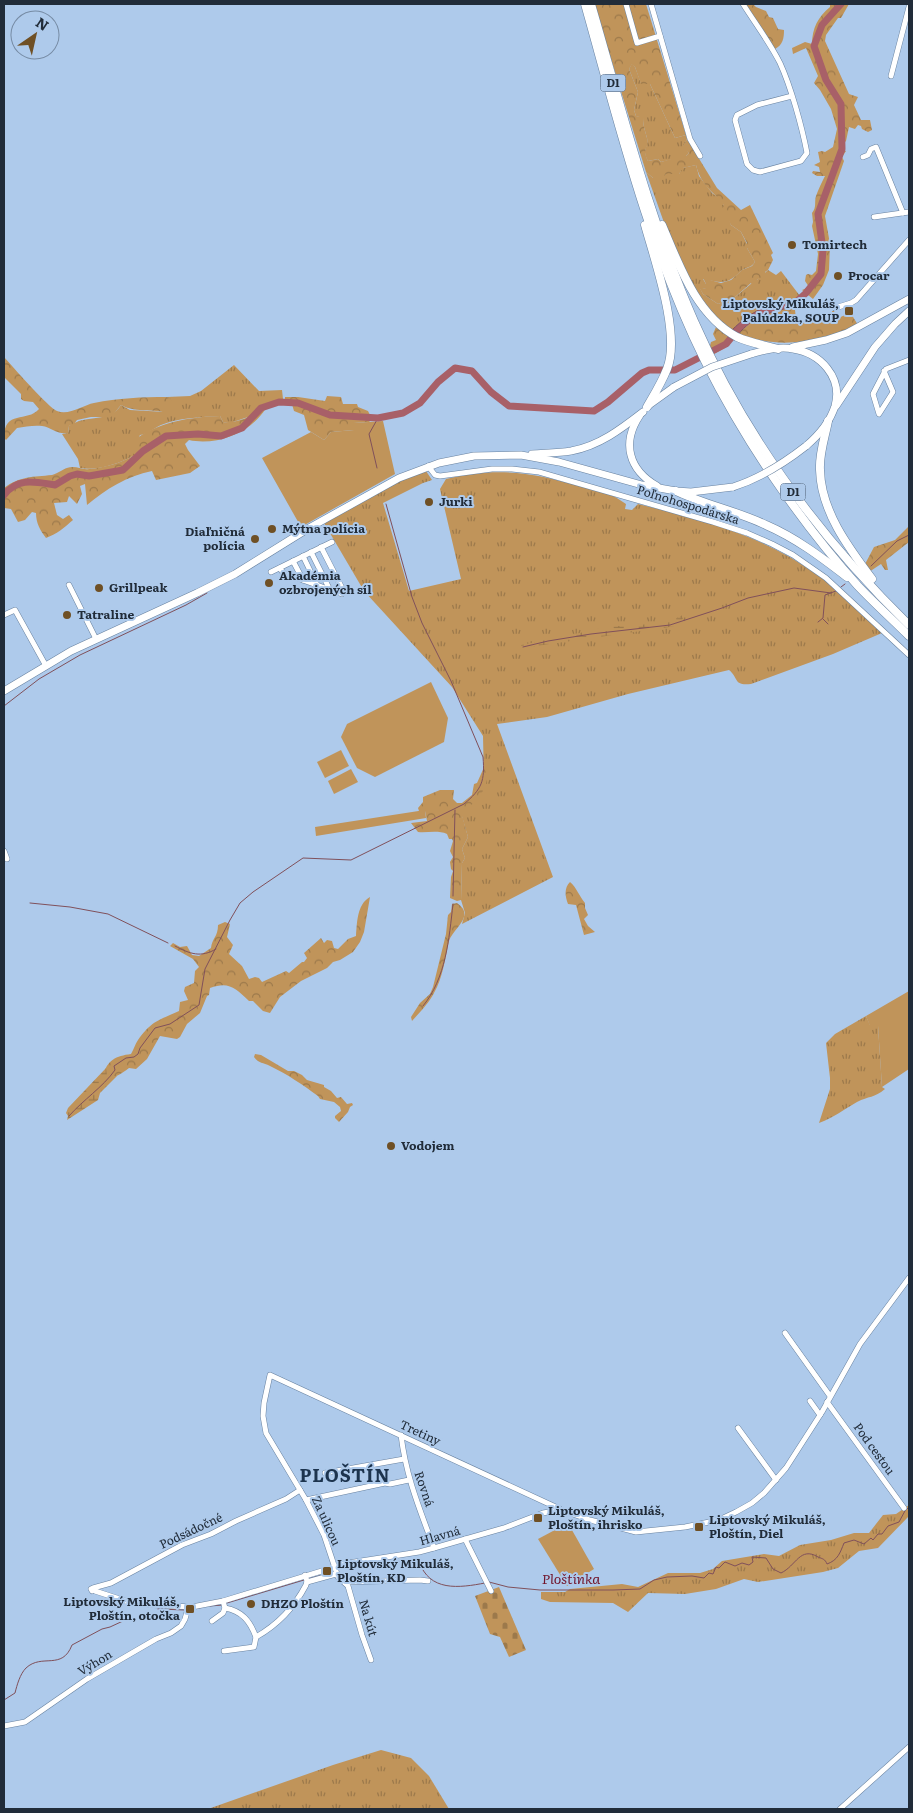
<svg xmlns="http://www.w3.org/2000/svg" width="913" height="1813" font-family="Literata,serif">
<defs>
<pattern id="grass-tufts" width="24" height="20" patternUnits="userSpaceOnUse" patternTransform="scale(1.25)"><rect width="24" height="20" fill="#c0945a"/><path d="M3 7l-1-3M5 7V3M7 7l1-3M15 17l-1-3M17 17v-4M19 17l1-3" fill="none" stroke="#9c794b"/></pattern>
<pattern id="forest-crowns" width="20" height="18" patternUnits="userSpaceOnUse" patternTransform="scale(1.25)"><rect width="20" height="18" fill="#c0945a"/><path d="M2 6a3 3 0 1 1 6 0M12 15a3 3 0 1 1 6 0" fill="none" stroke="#9c794b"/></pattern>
<pattern id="wetland-marsh" width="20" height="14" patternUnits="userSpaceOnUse" patternTransform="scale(1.25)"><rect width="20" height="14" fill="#c0945a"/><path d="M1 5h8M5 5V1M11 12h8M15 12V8" fill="none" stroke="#9c794b"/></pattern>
<pattern id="cemetery-stones" width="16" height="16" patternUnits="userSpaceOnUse" patternTransform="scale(1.25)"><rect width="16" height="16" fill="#c0945a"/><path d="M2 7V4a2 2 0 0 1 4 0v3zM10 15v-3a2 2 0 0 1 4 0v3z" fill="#9c794b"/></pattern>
</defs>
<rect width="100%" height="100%" fill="#aecaeb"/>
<g fill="url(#grass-tufts)">
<path d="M632 63 635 67 641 83 650 84 675 138 686 135 687 139 683 147 689 153 686 156 661 162 658 159 648 161C641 148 649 148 647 138 645 130 643 126 643 118L636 116 634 110 638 92 629 69Z"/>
<path d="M696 165 699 176 712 193 722 200 731 225 741 232 747 244V248L755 262C751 268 746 267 741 271 727 285 722 283 703 279L706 284V289L700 288 703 294 718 304 734 298 752 283 757 285V280L768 270 776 275 781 271 800 296C790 306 777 303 765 307 753 312 741 321 732 330L721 323 699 298 667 231 646 172 653 178 666 174H679L682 168Z"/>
<path d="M234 365 259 391 282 390 283 399 261 405 256 409 251 416 230 423 223 422 220 416C203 417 177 418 161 425 154 428 148 434 140 435L134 446 133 456C119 464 96 471 80 468L78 459 62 434 68 433 69 426C88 413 109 424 121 405L130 410 166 412 171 400 167 397 190 396 201 391Z"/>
<path d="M426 471 432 480 423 483 383 503 409 591 461 579 440 489 446 479C494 467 532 472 579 486 590 489 602 492 613 496 618 498 621 501 626 504L625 509 632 510 638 504C700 519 764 536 816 574 840 591 861 613 882 633L833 654 751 684C733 686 739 678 729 670L628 694 547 717 497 724 553 877 462 924 465 913 461 900 462 863 465 858 462 849 468 837 461 813 484 781 483 736 452 687 364 591 324 523 402 480Z"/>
<path d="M866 1016 870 1025 878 1026 882 1087 885 1089C874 1098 869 1096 857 1102 843 1110 835 1117 819 1123L830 1089V1078L826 1043 835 1034Z"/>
<path d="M909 1505V1516L878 1548 859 1551 838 1568 823 1572 758 1582 744 1579 716 1589 685 1594 648 1593 628 1612 613 1603 550 1602 541 1599V1592H565L570 1589 622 1584 638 1587 668 1573H700L713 1569 722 1561 764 1554 779 1556 800 1545 831 1540 854 1533H869L883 1515 896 1514Z"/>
<path d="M381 1750 411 1758 429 1776 449 1809H208L333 1765Z"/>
</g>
<g fill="url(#forest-crowns)">
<path d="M594 4H646L686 135 675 138 650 84H641L635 67 632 64 629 69 638 92 634 110 636 116 643 117C643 126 645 130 647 138 650 148 641 147 648 161L658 159 661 162 671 159 674 153 686 156 689 153 682 148 687 139 717 188 741 210 750 205 773 253 771 255 773 260 768 270 765 272V280L763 281 760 278 757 280 758 286 754 288 751 283 734 298 718 304 703 294 699 287 706 289V284L703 278 721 283 731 280 742 270 752 266 755 262 747 248V243L741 232 731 225 722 209 724 206C722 201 720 200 716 196 706 187 699 178 696 165L683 168 679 174H666L661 179 653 178 646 172Z"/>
<path d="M745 4H753L756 7 766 11 769 17 773 18 778 29 784 30C784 38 783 45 775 49Z"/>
<path d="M830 4H849L841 18H838L826 35 825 41 849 94 858 97 854 105 861 120H870L872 130 868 132 862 129 861 126 858 125 855 129 849 127 846 141 840 147V149L846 151 842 157 844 161 825 216 830 244 829 270 823 285 813 299 802 290 809 287 805 281 806 275 808 274 812 275 816 271 818 254 812 226 813 222 812 213C817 207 814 203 816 196 818 190 822 182 825 176H817L812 173 813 171 820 172 819 167 814 165 820 162 818 152 822 151 825 152 833 147 837 129 831 109 820 90 814 83 818 76 806 48 793 54 792 48 805 42 812 44C812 28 818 17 830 7Z"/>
<path d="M804 299 813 305 808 308 795 310 796 319 800 323 833 320 832 311H834L837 316 839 318 850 312 858 325C816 342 782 350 738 334 746 327 754 318 764 315 777 310 791 309 804 299Z"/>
<path d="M716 327 731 337 727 342 730 345 714 354 710 346 711 342 716 340 713 334Z"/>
<path d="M4 357C12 366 49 408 57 411 69 416 83 405 94 403 118 398 142 397 167 397L171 399 172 415C156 407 137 414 121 405L111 417H91L77 420 74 424 69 426 68 433C57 435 51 427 42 426 33 425 25 427 17 428L6 440 4 438C4 409 27 423 39 409L33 402 24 401 21 399V394L4 377Z"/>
<path d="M327 396 341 397 343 404H357L358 407 368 411 372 419 369 422 354 423V430L331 432 324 440 308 430 304 415 294 411 291 401 285 400V397H298L325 401Z"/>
<path d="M261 405 266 408C251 433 216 446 189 440L185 444 188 450 200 466 190 473 156 480 152 471C127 476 106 489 87 505L85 484 80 486 82 494 77 504 69 496 67 502 54 503 57 515 63 519 69 515 73 520C65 527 57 534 46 538 40 530 36 523 36 513L32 512 25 520 18 522 11 509 4 508V488C20 476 33 477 52 475 58 474 64 467 73 467 78 467 83 470 89 469 103 468 121 463 133 456V441C158 422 189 417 220 416L223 422C231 423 246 420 252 414 256 411 257 408 261 405Z"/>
<path d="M909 526V542L886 560 888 570H885L881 564 869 572 864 566 874 547 895 540Z"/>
<path d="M485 765 488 768C488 793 477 798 462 815L468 837 462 849 465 858 462 863 461 900 457 901 450 898 451 877 453 871 451 869 450 862 453 857 450 851 453 841 452 839H449L447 834C438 830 427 833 418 832L411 823 427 821 425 811H419L418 808 423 802V797L440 790H454L453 799 457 803H462L472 795 474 784 477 783Z"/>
<path d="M570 882C577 888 579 896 585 903V908L588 915 584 919 588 926 595 932 584 935 576 905 568 904C565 896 564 888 570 882Z"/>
<path d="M370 897 364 932 360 942 353 952 340 960 333 962 327 968 301 981 280 997 270 1013 263 1011 253 1001H249C235 988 229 981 210 988L209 995 207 996 200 1013 187 1024 180 1037 177 1039 160 1036 147 1059 136 1069 129 1068C121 1074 116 1078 105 1078L103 1076C107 1060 116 1056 131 1054 134 1049 135 1044 138 1040 152 1020 160 1020 179 1011L180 1002 188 1000 184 991 185 987 194 983 195 971 199 967 193 959 170 946 173 943 180 947 187 946 192 955 199 956 211 948C212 938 218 937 218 925L225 922 230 924 227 937 233 945 229 954 242 966 249 979 255 977 259 978 262 982 286 971 289 973 302 962H304L307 958 304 953 321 938 324 943 327 940 332 941 334 948 338 949 348 939 356 936C357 923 357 904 370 897Z"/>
<path d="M457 903C476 916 453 928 449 941 445 959 443 977 434 993 429 1003 420 1012 412 1021L411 1017 420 1003 430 994 433 987 446 934 448 915 451 912 452 904Z"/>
<path d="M255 1054 261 1055 288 1071H294L302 1075 307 1080 324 1085V1087L331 1091 337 1098 341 1097 347 1104 352 1103 353 1105 350 1107 348 1112 339 1122 335 1118V1116L341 1111 340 1107 334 1102 320 1099 318 1096C303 1085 287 1074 270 1066 263 1062 259 1064 254 1057Z"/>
</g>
<g fill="url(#wetland-marsh)">
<path d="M685 614 682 620 690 624 522 648 521 645 580 633 603 627 652 624 672 620Z"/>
<path d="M106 1068 107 1076H117L100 1093 98 1100 67 1120 68 1116 66 1113 68 1108Z"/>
</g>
<path fill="url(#cemetery-stones)" d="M499 1587 526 1650 509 1657 500 1637 490 1634 475 1596Z"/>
<g fill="#c0945a">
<path d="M383 421 395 474 301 527 262 458 311 432 324 440 331 432 354 430V423Z"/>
<path d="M431 682 448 718 444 742 375 777 357 768 341 737 347 724Z"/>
<path d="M341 750 349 766 325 778 317 762Z"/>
<path d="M351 769 358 782 334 794 328 781Z"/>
<path d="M425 810 426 818 316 836 315 827Z"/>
<path d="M909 991V1069L882 1087 878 1026H870L866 1016Z"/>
<path d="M568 1523 594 1569 567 1586 538 1539Z"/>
</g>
<path fill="#a86068" stroke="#80505a" d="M800 296 804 299C791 309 777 310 764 315 754 318 745 327 738 334L732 330C741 321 753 312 765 307 777 303 790 306 800 296Z"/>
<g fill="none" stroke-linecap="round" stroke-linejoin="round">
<g stroke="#80505a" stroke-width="1">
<path d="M377 468 369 434 378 418"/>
<path d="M871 566 897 541 909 535"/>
<path d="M841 587 845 584"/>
<path d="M823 619 828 624"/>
<path d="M818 622 823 618 825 595 836 591"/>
<path d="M523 647 548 641 591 634 670 625 722 608 748 598 794 588 831 593"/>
<path d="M4 706 39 679 80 655 186 605 207 593"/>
<path d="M453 896 455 810"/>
<path d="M30 903 70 907 108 914 168 943"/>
<path d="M175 946C190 954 201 958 216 949"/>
<path d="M423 1006C446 978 449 939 453 904"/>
<path d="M69 1116C83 1100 103 1087 115 1070L114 1066 126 1058 134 1057 138 1054 140 1048 155 1028 170 1024 199 1005 205 969 230 920 240 903 253 892 303 858 351 860 464 804C482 789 485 781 483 757L451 681 422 623 412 597 386 504"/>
<path d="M337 1570 355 1565 414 1560 419 1561C429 1592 459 1588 485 1583"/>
<path d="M308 1579 333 1572"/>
<path d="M489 1582 508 1587 540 1590H613L640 1589 654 1580 667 1577 692 1576 704 1578 709 1573 713 1574 716 1567 719 1568 725 1562 735 1566 742 1563 749 1565 753 1562 752 1557 766 1558 773 1569 781 1573C796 1566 800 1546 818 1557 823 1559 825 1559 827 1564 838 1560 840 1553 844 1543L854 1540 864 1544 871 1538 873 1540 878 1534H882L888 1526 899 1522 906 1509 909 1508"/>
<path d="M227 1603 304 1580"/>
<path d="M210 1606 223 1605"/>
<path d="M158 1609 185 1610"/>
<path d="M190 1610 203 1607"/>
<path d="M4 1700 15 1693C17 1685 20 1674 26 1668 42 1653 62 1671 72 1645L102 1629 110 1627 123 1621"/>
</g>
<g stroke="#a86068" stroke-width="7">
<path d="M796 302 806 293 821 274 823 250 818 214 842 149 841 104 826 80 814 46 822 25 841 4"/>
<path d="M4 495C18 477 35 482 55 485L70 476 77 474 89 476 123 470 143 451 166 436 198 434 221 436 242 428 261 408 279 402 298 403 330 415 378 418 403 413 420 403 438 382 455 368 472 371 491 392 509 406 594 411 608 402 642 373 649 370H675L726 344 736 332"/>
</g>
<defs>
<g id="minor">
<path d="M626 4 637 43 660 36"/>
<path d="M651 4 690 139 700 156"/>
<path d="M743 4C755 23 770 43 780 63 791 87 802 127 807 153L801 161 760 172 753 170 747 164 735 120 737 115 757 105 792 96"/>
<path d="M891 76 909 7"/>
<path d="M863 157 868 155 871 149 876 147 903 213"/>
<path d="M874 217 909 212"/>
<path d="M835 308 851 303 856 300 909 240"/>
<path d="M884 371 893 392 879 414 873 394 886 369 909 360"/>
<path d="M428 466 435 475 440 476 492 469H512L539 472 713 522 747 533 772 544 793 555 826 578 909 655"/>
<path d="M311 552 329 588"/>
<path d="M303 556 317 585"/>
<path d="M293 561 303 580"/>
<path d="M280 568 283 573 342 594 344 592 321 547"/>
<path d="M271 572 332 542"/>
<path d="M69 585 96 639"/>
<path d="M4 615 15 610 46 666"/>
<path d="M4 851 7 859"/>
<path d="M785 1333 830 1396"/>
<path d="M810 1401 820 1415"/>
<path d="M827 1402 904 1508"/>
<path d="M738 1428 776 1480"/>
<path d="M401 1435C406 1477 420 1510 434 1548"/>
<path d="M325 1473 404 1459"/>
<path d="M306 1500 385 1483 390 1484 409 1480"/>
<path d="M465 1539 491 1591"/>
<path d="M307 1582 336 1574"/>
<path d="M344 1582 420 1580 428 1581"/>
<path d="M92 1591 91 1589 93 1588 111 1583 182 1545 211 1534 236 1521 286 1499 300 1490"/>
<path d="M95 1591 135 1604 192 1607 223 1601 348 1563 419 1552 434 1548 504 1528 543 1513 561 1510 590 1520 636 1532 685 1527 719 1520 736 1512 752 1503 764 1493 786 1468 822 1412 860 1344 909 1278"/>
<path d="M223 1601 225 1608C242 1611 250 1621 256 1637"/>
<path d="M212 1621 223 1613 225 1608"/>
<path d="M224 1651 254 1647 256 1637C279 1624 294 1608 306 1585L307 1581 305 1575"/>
<path d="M371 1660 362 1635 348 1586 338 1577 324 1535 306 1500 266 1433 263 1416 264 1403 270 1375 560 1509"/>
<path d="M4 1726 25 1722 87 1679 156 1639 171 1633 181 1626 185 1619 188 1608"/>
<path d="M840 1809 909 1747"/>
</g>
<g id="major">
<path d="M793 347 826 340 847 333 909 299"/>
<path d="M751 354C764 350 779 346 793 349 820 353 843 377 835 406 830 422 819 435 806 446"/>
<path d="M649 405 674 387"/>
<path d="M836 406 875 347 895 324 909 311"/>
<path d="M640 415C621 443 629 470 657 486"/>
<path d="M532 454C545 453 558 453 571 451 599 446 621 429 643 412"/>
<path d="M4 691 71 651 197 593 235 574 309 528 399 478 439 463 474 456 521 455 559 462 642 485 676 491 691 492 733 487"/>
</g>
<g id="highway">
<path d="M585 4C619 125 649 248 705 361 745 441 799 520 858 586 874 603 892 619 909 636"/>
<path d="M591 4C622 110 649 219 694 321 744 435 820 538 909 625"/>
<path d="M645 225C655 261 681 335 667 369 662 382 654 395 647 407"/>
<path d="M662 225C679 265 696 315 737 337 750 343 764 345 778 349"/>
<path d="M828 421C825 437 819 453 820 470 821 511 848 547 872 579"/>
<path d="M676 491C705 505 737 511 766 525 796 538 821 557 847 577"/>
</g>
</defs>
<use href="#minor" stroke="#6882a0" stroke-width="6"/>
<use href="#major" stroke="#6882a0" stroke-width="8"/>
<use href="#highway" stroke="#6882a0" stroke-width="9"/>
<use href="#minor" stroke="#fff" stroke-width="5"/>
<use href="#major" stroke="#fff" stroke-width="7"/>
<use href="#highway" stroke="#fff" stroke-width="8"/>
<defs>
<g id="major-bridge">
<path d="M674 387 712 367 751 354"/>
<path d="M733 487C761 478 783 464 806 446"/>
</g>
</defs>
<use href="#major-bridge" stroke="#6882a0" stroke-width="8" stroke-linecap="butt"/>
<use href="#major-bridge" stroke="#fff" stroke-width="7"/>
</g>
<g fill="#6f5025" stroke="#aecaeb" stroke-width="2">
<circle cx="792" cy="245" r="5"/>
<circle cx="838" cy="276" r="5"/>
<rect x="844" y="306" width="10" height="10" rx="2.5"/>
<circle cx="429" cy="502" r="5"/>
<circle cx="272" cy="529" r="5"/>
<circle cx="255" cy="539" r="5"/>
<circle cx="269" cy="583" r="5"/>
<circle cx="99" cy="588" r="5"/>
<circle cx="67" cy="615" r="5"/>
<circle cx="391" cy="1146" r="5"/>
<rect x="533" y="1513" width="10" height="10" rx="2.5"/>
<rect x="694" y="1522" width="10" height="10" rx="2.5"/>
<rect x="322" y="1566" width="10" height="10" rx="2.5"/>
<circle cx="251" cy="1604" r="5"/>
<rect x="185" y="1604" width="10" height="10" rx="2.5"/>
</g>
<g text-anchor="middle" stroke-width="4" stroke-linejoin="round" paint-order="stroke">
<g fill="#aecaeb" stroke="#4b5b6e" stroke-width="1">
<rect x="600.5" y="74.5" width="25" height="17" rx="4"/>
<rect x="780.5" y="483.5" width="25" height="17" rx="4"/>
</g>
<g font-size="11" font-weight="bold" fill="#212c39">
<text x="613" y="87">D1</text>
<text x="793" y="496">D1</text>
</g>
<g font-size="12" font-weight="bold" fill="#212c39" stroke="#aecaeb" text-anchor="start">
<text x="802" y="249">Tomirtech</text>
<text x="848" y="280">Procar</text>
<text x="839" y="308" text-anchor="end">Liptovský Mikuláš,<tspan x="839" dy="14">Palúdzka, SOUP</tspan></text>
<text x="439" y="506">Jurki</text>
<text x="282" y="533">Mýtna polícia</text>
<text x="245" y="536" text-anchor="end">Diaľničná<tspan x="245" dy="14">polícia</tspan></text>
<text x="279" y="580">Akadémia<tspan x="279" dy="14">ozbrojených síl</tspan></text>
<text x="109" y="592">Grillpeak</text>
<text x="77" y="619">Tatraline</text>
<text x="401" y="1150">Vodojem</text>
<text x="548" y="1515">Liptovský Mikuláš,<tspan x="548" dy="14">Ploštín, ihrisko</tspan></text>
<text x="709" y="1524">Liptovský Mikuláš,<tspan x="709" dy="14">Ploštín, Diel</tspan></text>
<text x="337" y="1568">Liptovský Mikuláš,<tspan x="337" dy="14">Ploštín, KD</tspan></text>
<text x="180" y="1606" text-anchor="end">Liptovský Mikuláš,<tspan x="180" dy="14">Ploštín, otočka</tspan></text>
<text x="261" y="1608">DHZO Ploštín</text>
</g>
<g font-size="12" fill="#212c39" stroke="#aecaeb">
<text transform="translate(688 505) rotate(17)" y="4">Poľnohospodárska</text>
<text transform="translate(420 1433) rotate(25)" y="4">Tretiny</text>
<text transform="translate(874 1449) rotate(54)" y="4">Pod cestou</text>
<text transform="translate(424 1489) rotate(71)" y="4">Rovná</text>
<text transform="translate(326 1521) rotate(66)" y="4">Za ulicou</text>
<text transform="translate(191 1531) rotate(-25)" y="4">Podsádočné</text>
<text transform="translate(440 1536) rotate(-16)" y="4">Hlavná</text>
<text transform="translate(368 1618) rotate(74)" y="4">Na kút</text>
<text transform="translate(95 1663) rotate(-31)" y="4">Výhon</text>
</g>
<g font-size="14" font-style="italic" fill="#71152b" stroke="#aecaeb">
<text x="571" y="1584">Ploštínka</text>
</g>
<g font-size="18" font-weight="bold" letter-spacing="1" fill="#1d344e" stroke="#aecaeb">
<text x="345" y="1482">PLOŠTÍN</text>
</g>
</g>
<rect width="913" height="1813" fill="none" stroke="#212c39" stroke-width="10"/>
<g transform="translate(35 35) rotate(34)"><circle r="24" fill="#aecaeb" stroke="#768ba4"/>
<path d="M0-4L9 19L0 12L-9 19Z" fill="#6f5025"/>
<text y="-8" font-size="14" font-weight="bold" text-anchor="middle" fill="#212c39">N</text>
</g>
</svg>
